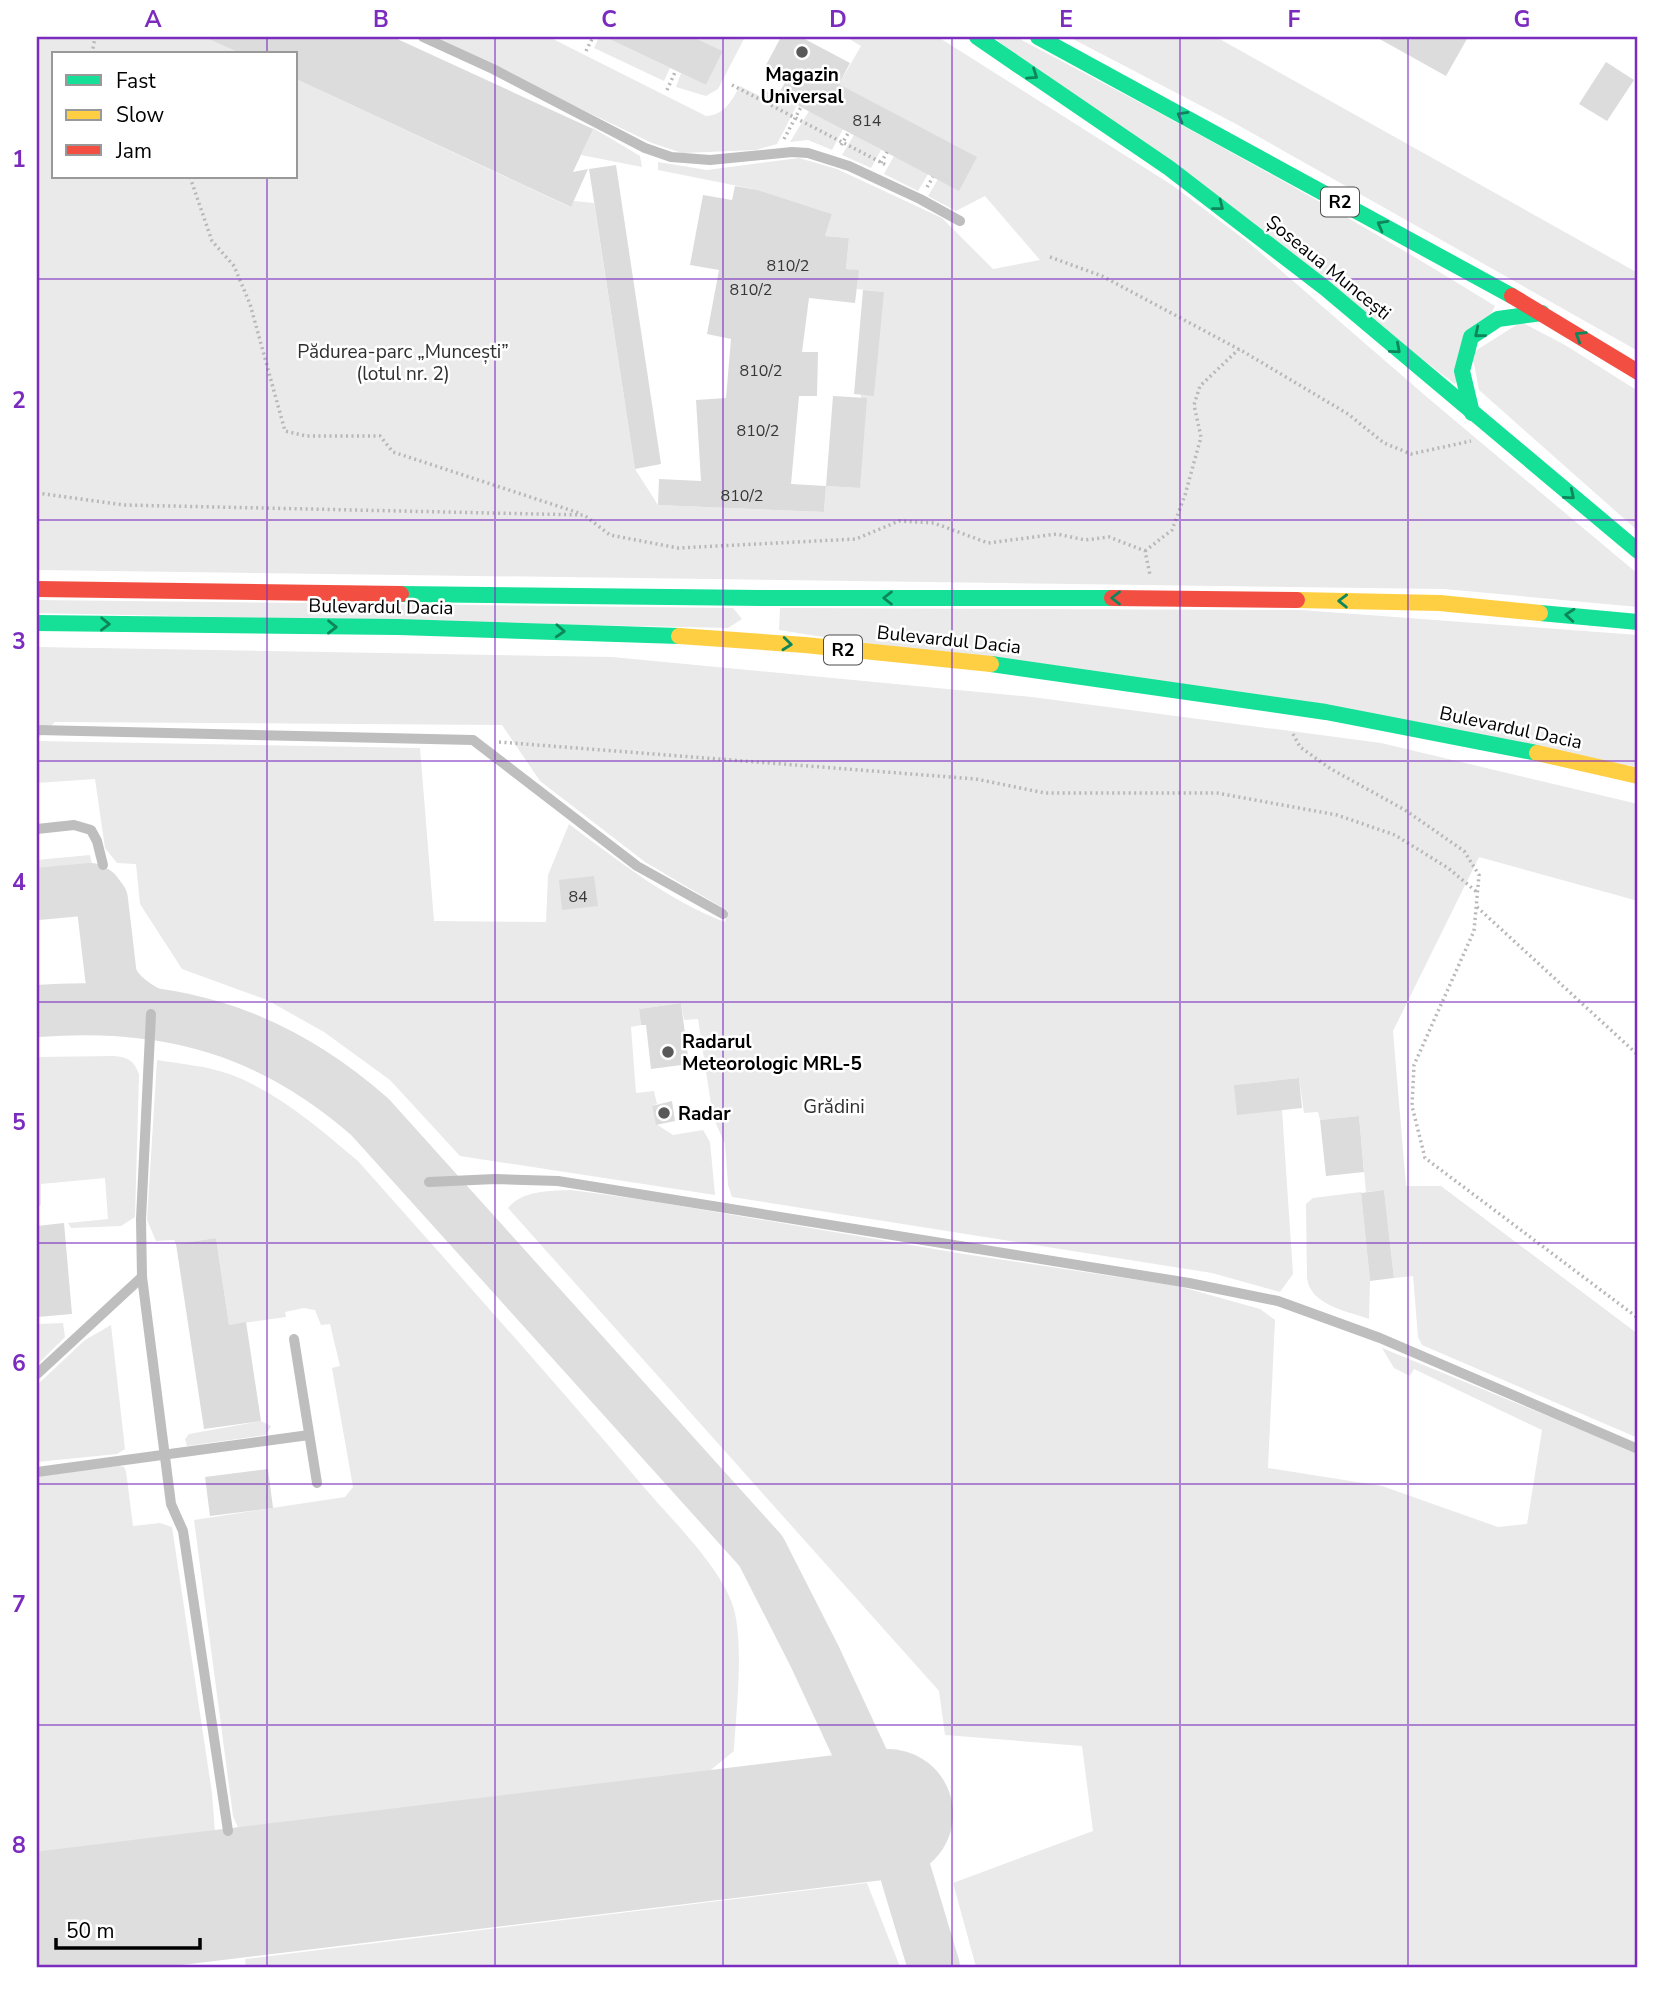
<svg xmlns="http://www.w3.org/2000/svg" width="1675" height="2004" font-family="'Nunito Sans',sans-serif">
<rect width="100%" height="100%" fill="#fff"/>
<g fill="#eaeaea">
<path d="M37 37H204L242 54H54V177H296V79L570 207 574 201 594 203 635 469 658 505 824 512 826 486 860 488 861 394 874 395 883 292 857 289 858 271 846 269 849 238 825 236 832 214 758 190 658 170V162L707 170 799 158 837 169 942 218 993 269 1040 260 985 196 956 211 928 196 938 179 976 157 839 84 861 46 846 37H938L1172 185 1248 242 1428 398 1638 574V607L1444 589 37 570Z"/>
<path d="M431 37H549L706 116C725 115 731 101 740 86L760 96 764 90 797 105 777 144 756 150 682 153 652 143Z"/>
<path d="M599 37H605L670 68 664 81 594 48Z"/>
<path d="M693 37H745L718 89 706 96 676 87 681 73 706 85 723 51Z"/>
<path d="M993 37H1016C1178 122 1339 209 1495 306L1455 384Z"/>
<path d="M1069 37H1216L1638 273V351L1236 124Z"/>
<path d="M809 111 843 129 832 150 808 140 790 142Z"/>
<path d="M593 128 640 156 642 167 581 155Z"/>
<path d="M854 135 881 150 871 168 842 155Z"/>
<path d="M894 156 928 174 918 191 884 174Z"/>
<path d="M1521 322 1565 345 1638 391V531L1479 390 1472 353Z"/>
<path d="M37 600 733 608 742 619 728 628 37 613Z"/>
<path d="M780 608 1301 610 1638 635V767L779 630Z"/>
<path d="M37 647 612 657 1032 697 1381 743 1638 804V901L1479 857 1393 1031 1406 1186H1441L1638 1334V1438L1422 1345 1418 1337 1413 1276 1394 1278 1384 1190 1366 1192 1359 1116 1320 1120 1318 1112 1304 1113 1299 1078 1234 1085 1282 1110 1293 1274 1280 1292 1212 1273 732 1197 728 1185 725 1144 713 1117 698 1019 684 1020 681 1003 639 1009 641 1025 631 1027 636 1093 654 1091 657 1104 652 1106 656 1124 673 1135 703 1130 710 1142 715 1195 460 1156 390 1080 324 1032 267 1000 182 969 140 904 136 864 117 863 105 848 95 779 37 783V741L420 748 434 921 546 922 548 875 569 824C619 861 667 900 725 922L728 911 645 862 540 781 502 725 55 722 37 739Z"/>
<path d="M90 855 92 864 88 869 37 873V860Z"/>
<path d="M114 1056C128 1057 134 1061 139 1074L135 1217 121 1226 71 1228 68 1223 108 1219 105 1178 41 1184V1205L37 1208V1057Z"/>
<path d="M157 1060C182 1064 208 1066 232 1075 279 1093 320 1129 358 1161 453 1268 549 1375 642 1485 669 1517 718 1564 732 1603 745 1638 736 1712 734 1751L707 1773 239 1830 233 1816 194 1520 345 1497 353 1487 332 1368 340 1366 330 1324 321 1325 315 1310 304 1308 285 1312 286 1317 229 1325 216 1238 176 1244 174 1240 156 1241 147 1220Z"/>
<path d="M571 1190 645 1200 964 1254 1178 1286 1260 1309 1275 1320 1268 1468 1382 1486 1498 1527 1527 1524 1542 1430 1414 1369 1410 1376 1394 1368 1382 1348 1638 1453V1967H976L953 1883 1093 1831 1082 1746 945 1735 939 1691 508 1208C523 1190 549 1191 571 1190Z"/>
<path d="M1361 1192 1370 1281 1369 1319C1347 1311 1310 1305 1307 1278L1306 1204 1313 1198Z"/>
<path d="M63 1323 65 1337 37 1365V1324Z"/>
<path d="M111 1325 125 1449 117 1454 37 1462V1385L85 1340Z"/>
<path d="M261 1421 271 1426 266 1435 187 1446 185 1439 189 1434Z"/>
<path d="M119 1466 124 1467 126 1471 133 1526 160 1523 172 1527 212 1793 215 1832 37 1854V1476Z"/>
<path d="M867 1883 900 1967H246L245 1959Z"/>
</g>
<g fill="none" stroke-linecap="round" stroke-linejoin="round">
<g stroke="#dedede" stroke-width="52">
<path d="M37 894 91 889 96 892 102 900 111 977C119 995 134 1005 151 1014"/>
<path d="M37 1011C168 1001 271 1030 370 1117L761 1551 815 1657 888 1814 934 1967"/>
</g>
<path stroke="#dedede" stroke-width="130" d="M37 1917 888 1814"/>
</g>
<g fill="#dcdcdc">
<path d="M204 37H393L593 129 573 172 588 169 571 207 296 79V54H242Z"/>
<path d="M605 37H693L723 51 706 85Z"/>
<path d="M781 37H801L850 63 839 84 977 157 959 191 778 95 788 77 766 65Z"/>
<path d="M1376 37H1468L1446 76Z"/>
<path d="M1606 62 1634 80 1607 121 1579 104Z"/>
<path d="M616 165 661 464 635 469 589 169Z"/>
<path d="M735 186 758 190 832 214 825 236 849 238 846 269 859 270 855 303 809 298 802 352H818L817 396H799L791 484 826 486 824 512 658 505 659 479 701 481 696 400 726 398 731 339 707 334 719 270 690 265 703 195 732 200Z"/>
<path d="M863 290 884 292 874 396 854 394Z"/>
<path d="M833 396 867 398 860 488 826 486Z"/>
<path d="M594 876 598 906 562 910 559 880Z"/>
<path d="M681 1003 689 1064 651 1069 646 1025H641L639 1009Z"/>
<path d="M1299 1078 1302 1108 1237 1115 1234 1085Z"/>
<path d="M672 1101 675 1121 656 1125 652 1106Z"/>
<path d="M1359 1116 1364 1172 1326 1176 1320 1120Z"/>
<path d="M1384 1190 1394 1278 1370 1281 1361 1193Z"/>
<path d="M64 1223 72 1314 37 1317V1226Z"/>
<path d="M216 1238 229 1325 246 1322 261 1421 204 1429 176 1244Z"/>
<path d="M268 1469 273 1508 210 1516 205 1477Z"/>
</g>
<g fill="none" stroke-linecap="round" stroke-linejoin="round">
<g stroke="#b8b8b8" stroke-width="3.5" stroke-dasharray="2 3.5" stroke-linecap="butt">
<path d="M586 51 593 37"/>
<path d="M92 54 95 37"/>
<path d="M732 85 888 166"/>
<path d="M667 90 676 70"/>
<path d="M784 139 801 107"/>
<path d="M841 145 849 132"/>
<path d="M881 163 887 152"/>
<path d="M190 177 212 241 234 266 250 304 285 431 306 436H380L393 452 579 513"/>
<path d="M927 187 933 177"/>
<path d="M1050 257 1102 276 1244 352 1348 414 1384 443 1411 454 1471 441"/>
<path d="M37 493 124 505 584 515 610 535 678 548 856 539 899 521 934 523 988 543 1057 534 1085 540 1109 537 1145 551 1150 575"/>
<path d="M1145 551 1172 530 1185 495 1201 437 1194 405 1200 386 1239 349"/>
<path d="M1293 734 1300 747 1331 769 1405 810 1464 851 1479 875 1474 931 1414 1065 1412 1106 1425 1158 1638 1318"/>
<path d="M499 742 976 779 1045 793H1217L1337 815 1395 835 1448 868 1478 893"/>
<path d="M1477 907 1638 1055"/>
</g>
<g stroke="#bebebe" stroke-width="10">
<path d="M423 37 493 69 645 148 671 157 710 160 792 152 808 153 849 166 920 199 960 221"/>
<path d="M37 730 473 740 637 866 723 914"/>
<path d="M37 829 74 825 91 830 97 841 103 865"/>
<path d="M151 1014 141 1219 142 1277 171 1504 183 1531 228 1831"/>
<path d="M429 1182 495 1179 558 1181 1189 1283 1278 1301 1380 1338 1638 1449"/>
<path d="M294 1339 317 1483"/>
<path d="M37 1374 142 1277"/>
<path d="M37 1472 309 1435"/>
</g>
<g stroke="#16e098" stroke-width="16">
<path d="M977 37 1169 168 1325 288 1638 551"/>
<path d="M1038 37 1512 296"/>
<path d="M1472 413 1462 371 1471 337 1498 319 1542 313"/>
<path d="M401 594 761 598H1112"/>
<path d="M1540 613 1638 622"/>
<path d="M37 623 398 627 679 636"/>
<path d="M991 664 1326 712 1537 753"/>
</g>
<g stroke="#ffcf43" stroke-width="16">
<path d="M1297 600 1440 603 1540 613"/>
<path d="M679 636 805 645 991 664"/>
<path d="M1537 753 1638 776"/>
</g>
<g stroke="#f24e42" stroke-width="16">
<path d="M1512 296 1638 372"/>
<path d="M37 589 401 594"/>
<path d="M1112 598 1297 600"/>
</g>
</g>
<defs><path id="oneway-chevron" d="M-2-3.5L2.5 0L-2 3.5" fill="none" stroke-width="1.6" stroke-linecap="round" stroke-linejoin="round" transform="scale(1.75)"/></defs>
<g stroke="#0d865b">
<use href="#oneway-chevron" transform="translate(1033 75) rotate(34)"/>
<use href="#oneway-chevron" transform="translate(1182 116) rotate(-151)"/>
<use href="#oneway-chevron" transform="translate(1219 206) rotate(38)"/>
<use href="#oneway-chevron" transform="translate(1382 225) rotate(-151)"/>
<use href="#oneway-chevron" transform="translate(1479 333) rotate(141)"/>
<use href="#oneway-chevron" transform="translate(1580 336) rotate(-148)"/>
<use href="#oneway-chevron" transform="translate(1396 349) rotate(41)"/>
<use href="#oneway-chevron" transform="translate(1570 495) rotate(40)"/>
<use href="#oneway-chevron" transform="translate(888 598) rotate(180)"/>
<use href="#oneway-chevron" transform="translate(1116 598) rotate(180)"/>
<use href="#oneway-chevron" transform="translate(1343 601) rotate(-179)"/>
<use href="#oneway-chevron" transform="translate(1570 615) rotate(-175)"/>
<use href="#oneway-chevron" transform="translate(105 624) rotate(1)"/>
<use href="#oneway-chevron" transform="translate(332 627) rotate(1)"/>
<use href="#oneway-chevron" transform="translate(560 631) rotate(3)"/>
<use href="#oneway-chevron" transform="translate(787 644) rotate(6)"/>
</g>
<path fill="none" stroke="#7b2cbf" stroke-width="2" stroke-opacity="0.55" d="M267 37V54M495 37V1967M723 37V1967M952 37V1967M1180 37V1967M1408 37V1967M267 177V1967M37 279H1638M37 520H1638M37 761H1638M37 1002H1638M37 1243H1638M37 1484H1638M37 1725H1638"/>
<g fill="#595959" stroke="#fff" stroke-width="2.5">
<circle cx="802" cy="52" r="7"/>
<circle cx="668" cy="1052" r="7"/>
<circle cx="664" cy="1113" r="7"/>
</g>
<g text-anchor="middle" stroke-width="5" stroke-linejoin="round" paint-order="stroke">
<g font-size="16" fill="#373737">
<text x="867" y="126">814</text>
<text x="788" y="271">810/2</text>
<text x="751" y="295">810/2</text>
<text x="761" y="376">810/2</text>
<text x="758" y="436">810/2</text>
<text x="742" y="501">810/2</text>
<text x="578" y="902">84</text>
</g>
<g fill="#fff" stroke="#4c4c4c" stroke-width="2">
<rect x="1321" y="187.5" width="38" height="29" rx="5"/>
<rect x="824" y="635.5" width="38" height="29" rx="5"/>
</g>
<g font-size="18" font-weight="bold" fill="#000">
<text x="1340" y="208">R2</text>
<text x="843" y="656">R2</text>
</g>
<g font-size="19" font-weight="bold" fill="#000" stroke="#fff" text-anchor="start">
<text x="802" y="81" text-anchor="middle">Magazin<tspan x="802" dy="22">Universal</tspan></text>
<text x="682" y="1048">Radarul<tspan x="682" dy="22">Meteorologic MRL-5</tspan></text>
<text x="678" y="1120">Radar</text>
</g>
<g font-size="19" fill="#000" stroke="#fff">
<text transform="translate(1329 267) rotate(39)" y="7">Șoseaua Muncești</text>
<text transform="translate(381 606) rotate(1)" y="7">Bulevardul Dacia</text>
<text transform="translate(949 639) rotate(6)" y="7">Bulevardul Dacia</text>
<text transform="translate(1511 727) rotate(12)" y="7">Bulevardul Dacia</text>
</g>
<g font-size="19" fill="#2f2f2f" stroke="#fff">
<text x="403" y="358">Pădurea-parc „Muncești”<tspan x="403" dy="22">(lotul nr. 2)</tspan></text>
<text x="834" y="1113">Grădini</text>
</g>
</g>
<rect width="1675" height="2004" fill="none" stroke="#ffffff" stroke-width="77"/>
<rect x="52" y="52" width="245" height="126" fill="#ffffff" stroke="#999999" stroke-width="2"/>
<rect x="66" y="75" width="35" height="10" fill="#16e098" stroke="#999999" stroke-width="2"/>
<text x="116" y="88" font-size="21" fill="#000000">Fast</text>
<rect x="66" y="110" width="35" height="10" fill="#ffcf43" stroke="#999999" stroke-width="2"/>
<text x="116" y="122" font-size="21" fill="#000000">Slow</text>
<rect x="66" y="145" width="35" height="10" fill="#f24e42" stroke="#999999" stroke-width="2"/>
<text x="116" y="158" font-size="21" fill="#000000">Jam</text>
<path d="M56 1938v10h144v-10" fill="none" stroke="#000000" stroke-width="3.5"/>
<text x="66" y="1938" font-size="21" fill="#000000" stroke="#ffffff" stroke-width="5" paint-order="stroke">50 m</text>
<rect x="38" y="38" width="1598" height="1928" fill="none" stroke="#7b2cbf" stroke-width="2.5"/>
<g font-size="23" text-anchor="middle" font-weight="bold" fill="#7b2cbf">
<text x="153" y="27">A</text>
<text x="381" y="27">B</text>
<text x="609" y="27">C</text>
<text x="838" y="27">D</text>
<text x="1066" y="27">E</text>
<text x="1294" y="27">F</text>
<text x="1522" y="27">G</text>
<text x="19" y="167">1</text>
<text x="19" y="408">2</text>
<text x="19" y="649">3</text>
<text x="19" y="890">4</text>
<text x="19" y="1130">5</text>
<text x="19" y="1371">6</text>
<text x="19" y="1612">7</text>
<text x="19" y="1853">8</text>
</g>
</svg>
